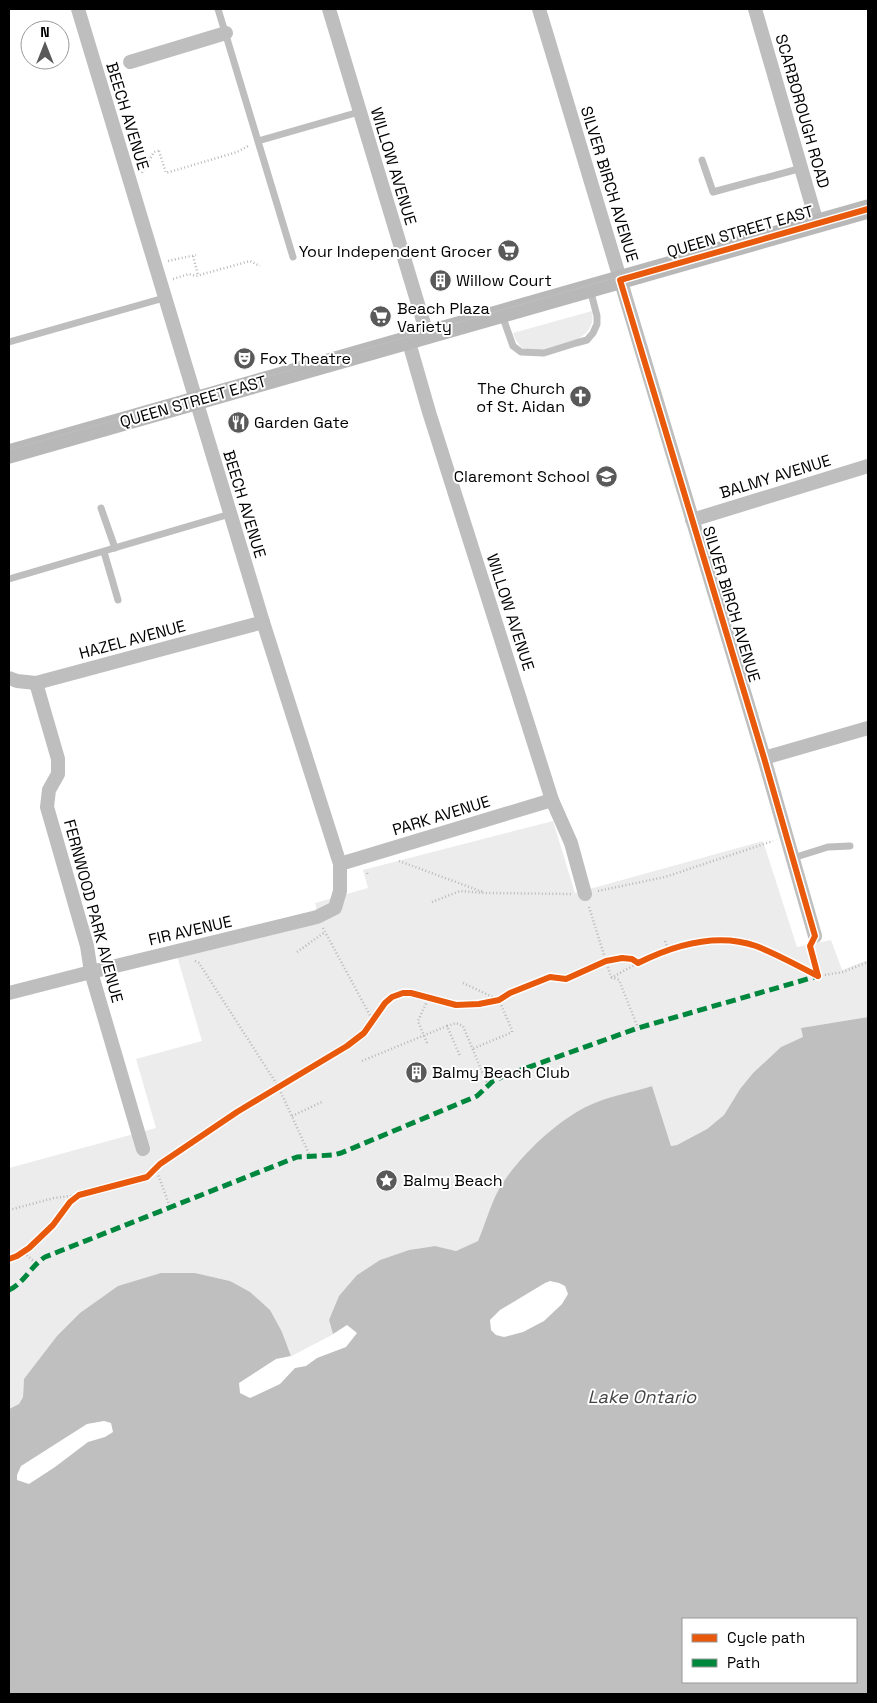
<svg xmlns="http://www.w3.org/2000/svg" width="877" height="1703" font-family="'Space Grotesk',sans-serif">
<rect width="100%" height="100%" fill="#fff"/>
<g fill="#ececec">
<path d="M592 311C593 318 593 323 589 329 581 343 539 356 524 349 518 345 515 339 513 333Z"/>
<path d="M553 821 575 893 763 841 797 947 831 940 842 970 868 960V1017L802 1028 804 1037 781 1047 753 1073 740 1089 724 1115 707 1129 677 1145 671 1146 652 1086 628 1094 549 1133 518 1163 498 1191 478 1241 456 1251 435 1246 409 1250 380 1260 357 1275 329 1320 333 1334 291 1356 282 1332 230 1281 195 1273H161L35 1367 24 1379 23 1397 19 1404 9 1409V1168L156 1128 136 1059 202 1041 177 956 317 911 315 903 368 888 363 870Z"/>
</g>
<path fill="#bfbfbf" fill-rule="evenodd" d="M868 1017V1694H9V1409L19 1404 23 1397 24 1379 57 1336 80 1313 118 1286 161 1273H195L230 1281 250 1292 270 1310 282 1332 291 1356 333 1334 329 1320 339 1296 357 1275 380 1260 409 1250 435 1246 456 1251 478 1241C485 1225 490 1206 498 1191 515 1160 557 1120 590 1105 606 1097 634 1092 652 1086L671 1146 677 1145 707 1129 724 1115 740 1089 753 1073 781 1047 803 1037 801 1028ZM683 1619H856V1682H683Z"/>
<g fill="#fff">
<path d="M550 1281 559 1283 565 1286 568 1294 562 1304 544 1321 523 1332 504 1337 496 1335 491 1330 490 1320 500 1310 545 1283Z"/>
<path d="M347 1325 357 1333 346 1347 317 1358 306 1366 295 1368 280 1384 250 1398 240 1393 239 1383 276 1359 291 1356 333 1334Z"/>
<path d="M104 1421 111 1423 113 1432 105 1437 88 1442 55 1467 29 1484 17 1480V1475L21 1466 87 1424Z"/>
</g>
<g fill="none" stroke-linecap="round" stroke-linejoin="round">
<g stroke="#b9b9b9" stroke-width="2.5" stroke-dasharray="1 2.5" stroke-linecap="butt">
<path d="M159 151 166 173 237 152 248 146"/>
<path d="M142 173 154 152 161 150"/>
<path d="M193 256 198 275"/>
<path d="M168 261 196 255"/>
<path d="M173 279 189 274 196 276 250 261 260 266"/>
<path d="M399 861 483 892"/>
<path d="M367 873 368 876"/>
<path d="M598 891 665 877 773 841"/>
<path d="M432 902 460 891 487 893 571 894"/>
<path d="M589 907 611 977 619 980 638 1028"/>
<path d="M323 928 373 1021"/>
<path d="M665 941 669 951"/>
<path d="M297 952 325 932"/>
<path d="M195 961 199 963 278 1086 310 1156"/>
<path d="M818 976 843 972 868 962"/>
<path d="M611 978 638 963"/>
<path d="M463 983 499 1000 512 1030V1032L508 1034 472 1049"/>
<path d="M447 1026 456 1023 463 1026 488 1086"/>
<path d="M427 1043 418 1021 428 999"/>
<path d="M362 1061 447 1026 460 1056"/>
<path d="M292 1116 322 1102"/>
<path d="M156 1169 170 1207"/>
<path d="M9 1210 54 1198 79 1195"/>
<path d="M24 1253 37 1264"/>
</g>
<g stroke="#bebebe" stroke-width="7">
<path d="M218 9 293 257"/>
<path d="M258 141 359 112"/>
<path d="M702 160 713 192 802 168"/>
<path d="M502 315 513 346 521 352 544 353 576 343 587 340 593 333 597 324V316L590 289"/>
<path d="M9 342 164 298"/>
<path d="M101 508 115 548"/>
<path d="M104 552 118 600"/>
<path d="M9 579 230 514"/>
<path d="M793 858 828 847 850 846"/>
</g>
<g stroke="#bebebe" stroke-width="14">
<path d="M329 9 427 334"/>
<path d="M539 9 764 758 815 936"/>
<path d="M755 9 817 223"/>
<path d="M130 62 226 33"/>
<path d="M408 339 429 412 552 800 571 843 585 894"/>
<path d="M692 520 868 466"/>
<path d="M9 678 17 681 36 683 263 622"/>
<path d="M36 683 58 759V774L49 790 47 807 87 946 91 972 143 1149"/>
<path d="M764 758 868 728"/>
<path d="M340 864 552 800"/>
<path d="M9 993 91 972 317 917 335 908 340 891V864L263 622 78 9"/>
</g>
<path stroke="#b8b8b8" stroke-width="19" d="M9 454 868 209"/>
<g stroke="#bebebe" stroke-width="1">
<path d="M619 283 713 257"/>
<path d="M9 450 868 206"/>
</g>
<path stroke="#00873e" stroke-width="5" stroke-dasharray="10 5" stroke-linecap="butt" d="M9 1290C24 1283 31 1266 45 1257L297 1157 333 1155 341 1153 477 1096 493 1081 504 1076 638 1028 818 976"/>
<defs>
<g id="cycleway">
<path d="M818 976 810 946 815 936 764 758 620 280 868 209"/>
<path d="M9 1259 17 1256 29 1248 53 1225 70 1202 79 1195 147 1177 160 1164 237 1112 347 1046 364 1033 385 1003 392 997 403 993H411L456 1005 479 1004 499 1000 510 993 550 977 566 979 606 961 622 958 632 959 638 963C674 945 716 932 756 946 777 954 798 966 818 976"/>
</g>
</defs>
<use href="#cycleway" stroke="#fff" stroke-width="9"/>
<use href="#cycleway" stroke="#e8590c" stroke-width="6"/>
</g>
<defs>
<symbol id="supermarket-disc" viewBox="-11 -11 22 22"><circle r="9.5" fill="#595959" stroke="#fff"/><path d="M-6-5.5h2.5l.6 2H6L4.5 2H-2.5L-4.4-4H-6ZM-1.5 3.2a1.3 1.3 0 1 0 .1 0ZM3 3.2a1.3 1.3 0 1 0 .1 0Z" fill="#fff"/></symbol>
<symbol id="building-disc" viewBox="-11 -11 22 22"><circle r="9.5" fill="#595959" stroke="#fff"/><path d="M-4-6H4V6H1V3H-1V6H-4ZM-2.5-4.3h1.7v1.8h-1.7ZM.8-4.3h1.7v1.8H.8ZM-2.5-1h1.7V.8h-1.7ZM.8-1h1.7V.8H.8Z" fill="#fff"/></symbol>
<symbol id="theatre-disc" viewBox="-11 -11 22 22"><circle r="9.5" fill="#595959" stroke="#fff"/><path d="M-5-5.5Q0-4 5-5.5V0Q5 5 0 6Q-5 5-5 0ZM-3.3-2.5H-1v1.5H-3.3ZM1-2.5H3.3v1.5H1ZM-2.8 1Q0 5.5 2.8 1Z" fill="#fff"/></symbol>
<symbol id="church-disc" viewBox="-11 -11 22 22"><circle r="9.5" fill="#595959" stroke="#fff"/><path d="M-1.2-6h2.4v3.5h3.3v2.4h-3.3V6h-2.4V-.1h-3.3v-2.4h3.3Z" fill="#fff"/></symbol>
<symbol id="restaurant-disc" viewBox="-11 -11 22 22"><circle r="9.5" fill="#595959" stroke="#fff"/><path d="M-5-6h1v4h1v-4h1v4h1v-4h1v5L-1.5 .5V6h-2V.5L-5-1ZM5-6V6H3V1.5H1.5Q1.5-4 5-6Z" fill="#fff"/></symbol>
<symbol id="school-disc" viewBox="-11 -11 22 22"><circle r="9.5" fill="#595959" stroke="#fff"/><path d="M0-5L7-2L0 1L-7-2ZM-4 1L0 2.5L4 1V4Q0 6-4 4Z" fill="#fff"/></symbol>
<symbol id="sight-disc" viewBox="-11 -11 22 22"><circle r="9.5" fill="#595959" stroke="#fff"/><path d="M0-6L1.8-2.2L6-1.7L2.9 1.2L3.7 5.4L0 3.3L-3.7 5.4L-2.9 1.2L-6-1.7L-1.8-2.2Z" fill="#fff"/></symbol>
</defs>
<g fill-rule="evenodd">
<use href="#supermarket-disc" x="496" y="238" width="25" height="25"/>
<use href="#building-disc" x="428" y="268" width="25" height="25"/>
<use href="#supermarket-disc" x="368" y="304" width="25" height="25"/>
<use href="#theatre-disc" x="232" y="346" width="25" height="25"/>
<use href="#church-disc" x="568" y="384" width="25" height="25"/>
<use href="#restaurant-disc" x="226" y="410" width="25" height="25"/>
<use href="#school-disc" x="594" y="464" width="25" height="25"/>
<use href="#building-disc" x="404" y="1060" width="25" height="25"/>
<use href="#sight-disc" x="374" y="1168" width="25" height="25"/>
</g>
<g text-anchor="middle" stroke-width="4" stroke-linejoin="round" paint-order="stroke">
<g font-size="16" fill="#000" stroke="#fff">
<text transform="translate(803 111) rotate(74)" y="6">SCARBOROUGH ROAD</text>
<text transform="translate(128 116) rotate(73)" y="6">BEECH AVENUE</text>
<text transform="translate(394 166) rotate(73)" y="6">WILLOW AVENUE</text>
<text transform="translate(610 184) rotate(73)" y="6">SILVER BIRCH AVENUE</text>
<text transform="translate(740 231) rotate(-16)" y="6">QUEEN STREET EAST</text>
<text transform="translate(193 401) rotate(-16)" y="6">QUEEN STREET EAST</text>
<text transform="translate(775 476) rotate(-17)" y="6">BALMY AVENUE</text>
<text transform="translate(245 504) rotate(73)" y="6">BEECH AVENUE</text>
<text transform="translate(732 604) rotate(73)" y="6">SILVER BIRCH AVENUE</text>
<text transform="translate(511 612) rotate(72)" y="6">WILLOW AVENUE</text>
<text transform="translate(132 639) rotate(-15)" y="6">HAZEL AVENUE</text>
<text transform="translate(441 815) rotate(-17)" y="6">PARK AVENUE</text>
<text transform="translate(94 911) rotate(75)" y="6">FERNWOOD PARK AVENUE</text>
<text transform="translate(190 930) rotate(-13)" y="6">FIR AVENUE</text>
</g>
<g font-size="16" fill="#000" stroke="#fff" text-anchor="start">
<text x="492" y="257" text-anchor="end">Your Independent Grocer</text>
<text x="456" y="286">Willow Court</text>
<text x="397" y="314">Beach Plaza<tspan x="397" dy="18">Variety</tspan></text>
<text x="260" y="364">Fox Theatre</text>
<text x="565" y="394" text-anchor="end">The Church<tspan x="565" dy="18">of St. Aidan</tspan></text>
<text x="254" y="428">Garden Gate</text>
<text x="590" y="482" text-anchor="end">Claremont School</text>
<text x="432" y="1078">Balmy Beach Club</text>
<text x="403" y="1186">Balmy Beach</text>
</g>
<g font-size="18" font-style="italic" fill="#444" stroke="#fff">
<text x="642" y="1403">Lake Ontario</text>
</g>
</g>
<rect width="877" height="1703" fill="none" stroke="#000000" stroke-width="20"/>
<rect x="682" y="1618" width="175" height="65" fill="#ffffff" stroke="#999999"/>
<rect x="692" y="1634" width="25" height="8" fill="#e8590c" stroke="#999999"/>
<text x="727" y="1643" font-size="15" fill="#000000">Cycle path</text>
<rect x="692" y="1659" width="25" height="8" fill="#00873e" stroke="#999999"/>
<text x="727" y="1668" font-size="15" fill="#000000">Path</text>
<g transform="translate(45 45)"><circle r="24" fill="#ffffff" stroke="#999999"/>
<path d="M0-4L9 19L0 12L-9 19Z" fill="#595959"/>
<text y="-8" font-size="14" font-weight="bold" text-anchor="middle" fill="#000000">N</text>
</g>
</svg>
